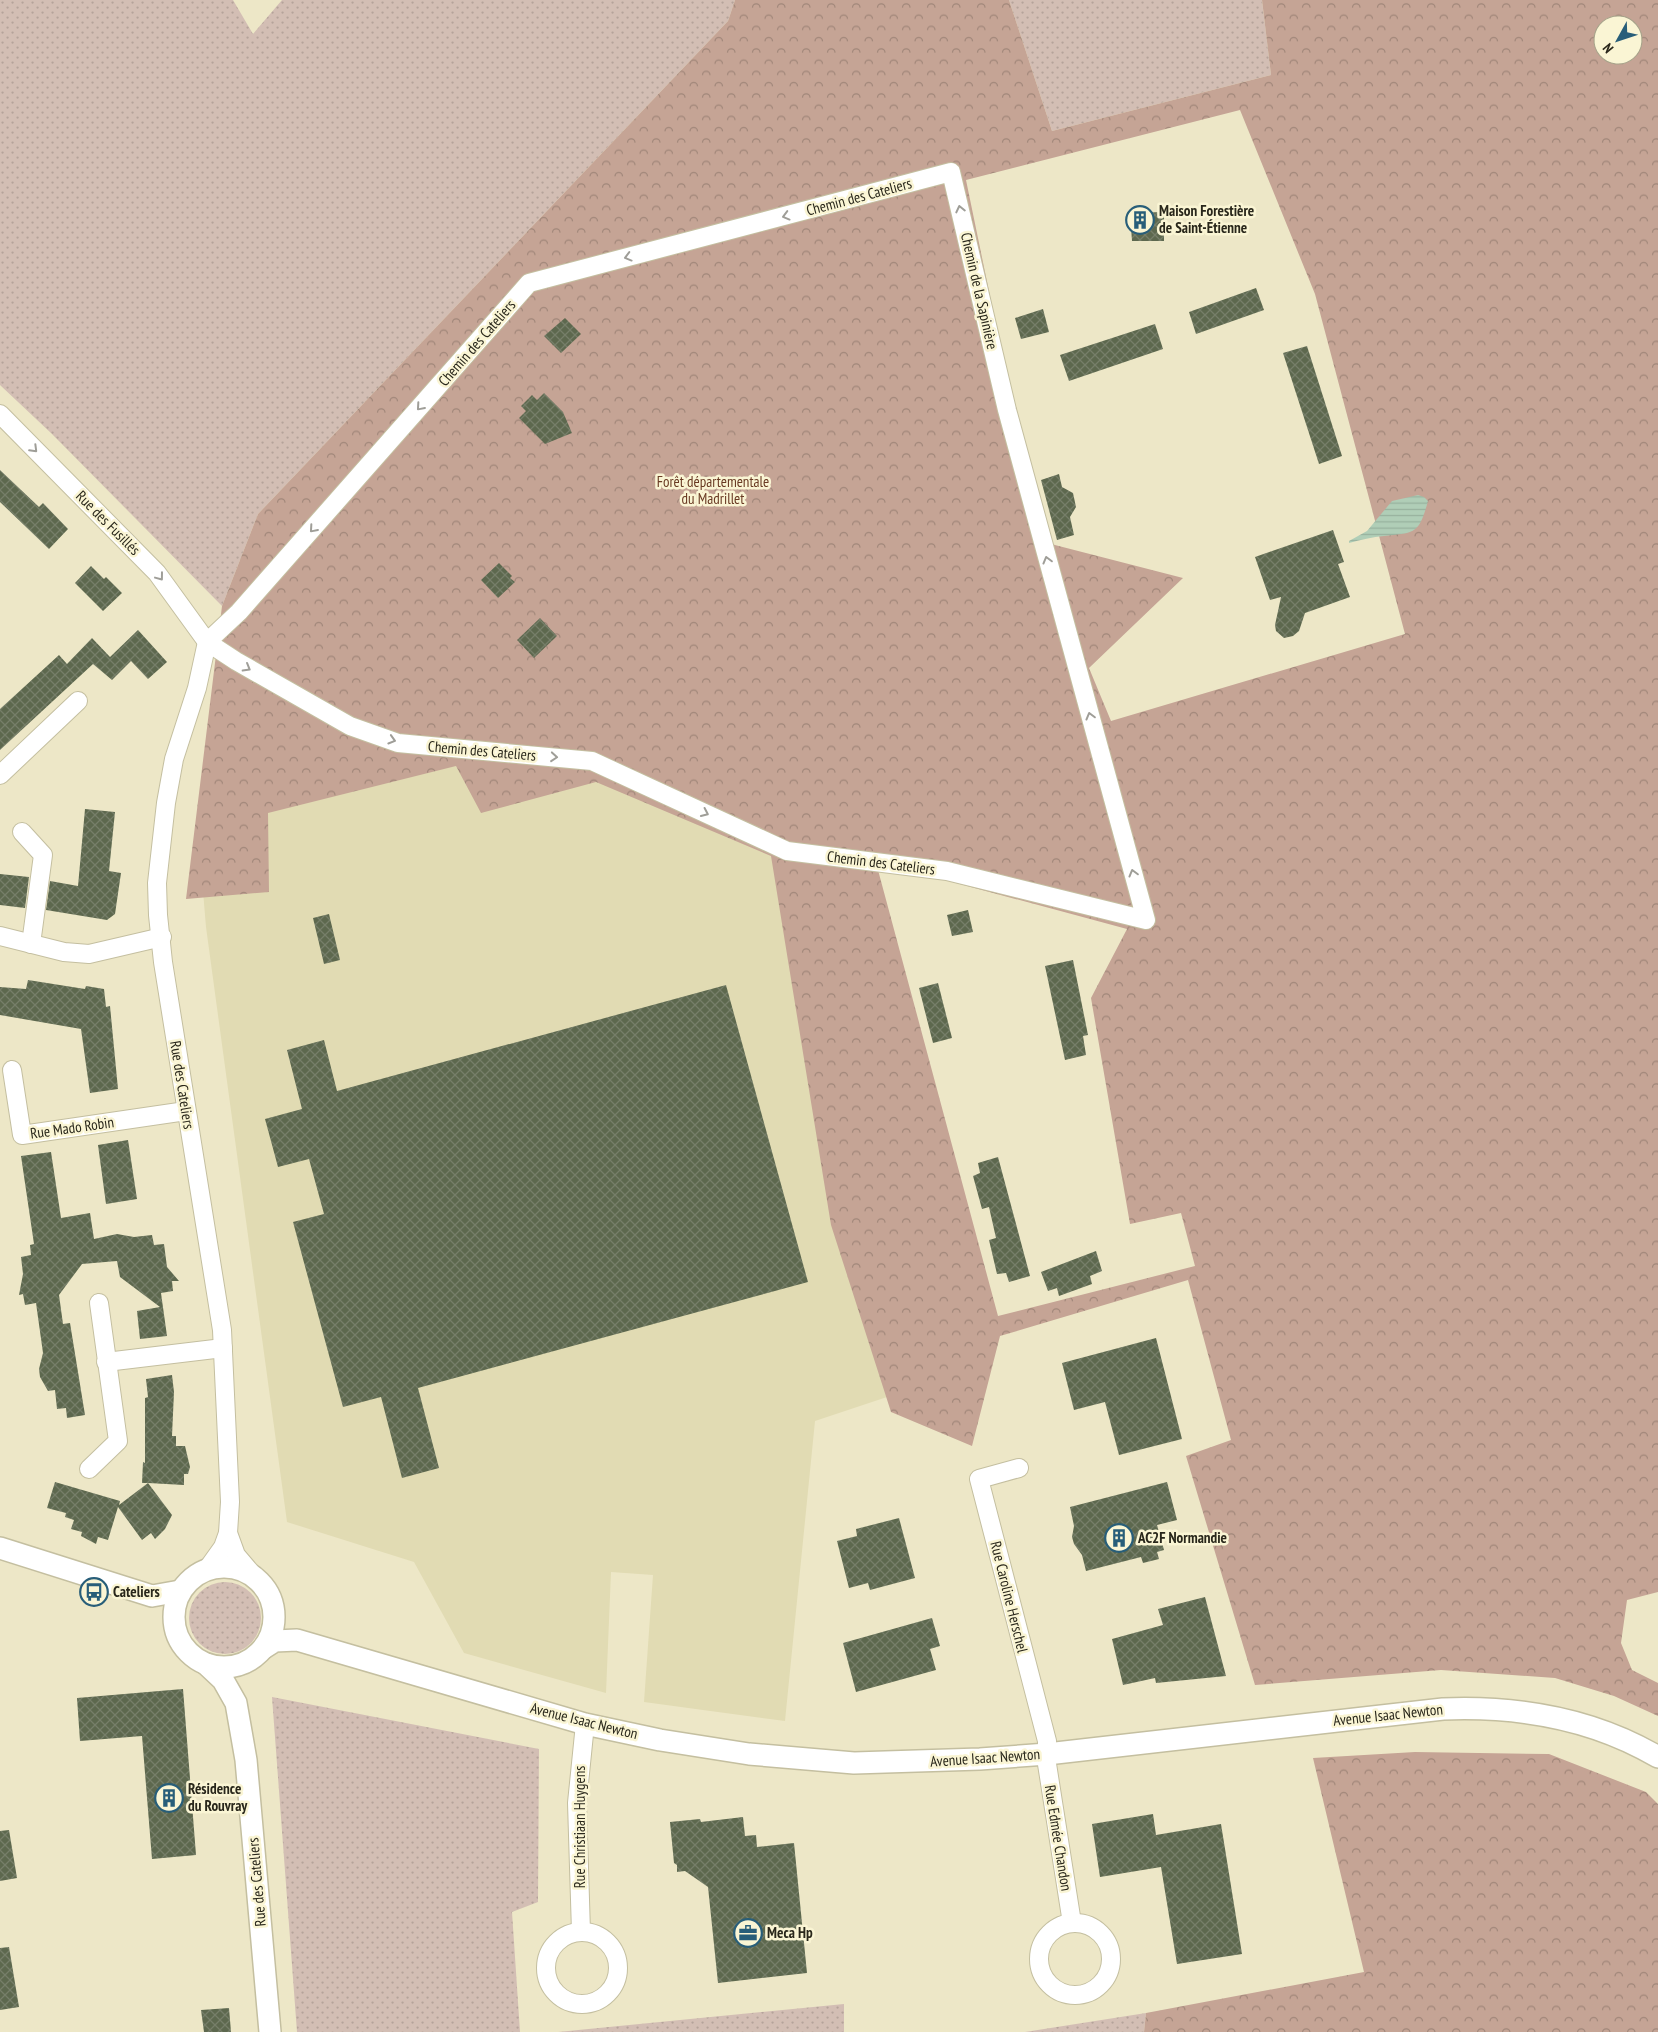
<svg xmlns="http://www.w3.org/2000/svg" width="1658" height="2032" font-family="'PT Sans Narrow',sans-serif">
<defs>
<pattern id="grass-dots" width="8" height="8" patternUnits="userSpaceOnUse" patternTransform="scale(1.25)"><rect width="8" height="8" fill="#d3beb4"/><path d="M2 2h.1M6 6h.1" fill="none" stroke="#b5a39a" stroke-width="1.8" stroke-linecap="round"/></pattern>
<pattern id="forest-crowns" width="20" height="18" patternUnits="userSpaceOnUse" patternTransform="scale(1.25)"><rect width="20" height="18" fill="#c5a495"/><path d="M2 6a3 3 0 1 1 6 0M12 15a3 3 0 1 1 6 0" fill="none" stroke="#a08679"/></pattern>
<pattern id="water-rules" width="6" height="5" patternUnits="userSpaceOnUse" patternTransform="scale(1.25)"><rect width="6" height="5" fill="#b0ceb7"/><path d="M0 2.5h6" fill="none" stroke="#97b19d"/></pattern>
<pattern id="building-cross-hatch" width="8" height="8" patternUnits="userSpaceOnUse" patternTransform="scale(1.25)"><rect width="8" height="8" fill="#5d684e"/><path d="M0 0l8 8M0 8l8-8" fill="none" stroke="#767e69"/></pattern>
</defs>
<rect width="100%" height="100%" fill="#ede7c7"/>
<path fill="#e1dbb3" d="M453 759 595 780 774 855 896 1394 815 1421 785 1721 644 1702 653 1575 611 1572 606 1693 464 1653 414 1562 287 1522 206 927 202 879 262 807Z"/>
<g fill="url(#grass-dots)">
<path d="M0 0H233L253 34 282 0H735L728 21 258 514 222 606 52 434 0 385Z"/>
<path d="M1009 0H1262L1271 75 1052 131Z"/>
<circle cx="225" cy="1618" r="36"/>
<path d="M272 1697 539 1749 538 1902 512 1912 520 2032H297Z"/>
<path d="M844 2004V2032H558Z"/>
<path d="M1146 2013 1144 2032H1025Z"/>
</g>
<g fill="url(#forest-crowns)" fill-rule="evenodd">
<path d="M735 0H1009L1052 131 1271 75 1262 0H1658V1592L1627 1600 1621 1643 1632 1670 1658 1683V1716L1614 1696 1555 1678 1441 1670 1255 1685 1186 1456 1231 1440 1188 1280 1000 1336 972 1446 891 1412 831 1225 771 856 596 782 481 813 456 766 268 813 269 892 186 899 222 606 258 514 728 21ZM1603 25H1633V55H1603ZM1240 110 1315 294 1405 634 1111 721 1089 668 1183 578 1051 544 1003 359 966 180ZM878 870 945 880 1127 929 1091 998 1130 1224 1181 1213 1195 1266 998 1316Z"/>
<path d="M1415 1752 1549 1754 1646 1792 1658 1804V2032H1144L1146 2013 1364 1972 1313 1758Z"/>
</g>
<path fill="url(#water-rules)" d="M1418 495 1424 497 1428 501C1419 534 1415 533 1384 536 1373 537 1360 540 1349 543V541L1367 531 1392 501Z"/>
<g fill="url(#building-cross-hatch)">
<path d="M1164 212V241H1132L1130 213Z"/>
<path d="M1256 288 1264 310 1196 334 1189 312Z"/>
<path d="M1043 309 1049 332 1021 339 1015 318Z"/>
<path d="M565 318 581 334 561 353 544 336Z"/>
<path d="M1155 324 1163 349 1069 381 1060 355Z"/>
<path d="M1307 346 1342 456 1319 464 1283 353Z"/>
<path d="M544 393 563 412 572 433 545 444 519 418 526 411 521 406 532 395 537 400Z"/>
<path d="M0 470 39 507 43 503 68 529 49 549 0 502Z"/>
<path d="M1059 474 1062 487 1073 493 1076 507 1070 517 1074 535 1057 540 1041 480Z"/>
<path d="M1333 530 1344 562 1338 564 1350 597 1305 613 1299 631 1293 636 1284 638 1276 631 1275 625 1281 597 1270 600 1255 557Z"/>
<path d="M499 563 512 576 510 578 515 582 498 598 481 580Z"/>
<path d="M91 566 104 579 106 577 122 593 103 611 75 583Z"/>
<path d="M540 618 557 636 534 658 517 640Z"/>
<path d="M138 630 167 662 148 679 131 661 112 680 93 664 0 750V709L59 655 67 664 92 638 110 657Z"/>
<path d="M85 809 115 812 109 871 121 873 115 914 107 920 46 910 50 881 78 886Z"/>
<path d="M0 874 29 877 25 908 0 905Z"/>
<path d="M968 910 973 932 952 936 947 915Z"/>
<path d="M329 914 340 960 324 964 313 918Z"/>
<path d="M1073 960 1088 1035 1083 1036 1086 1055 1065 1060 1045 966Z"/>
<path d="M28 980 85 989 86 986 104 989 106 1007 110 1006 118 1089 90 1093 81 1029 0 1015V987L26 989Z"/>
<path d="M938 983 952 1038 933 1043 919 988Z"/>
<path d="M726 985 808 1282 418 1388 439 1468 402 1478 381 1397 343 1407 293 1222 324 1214 309 1159 278 1167 265 1119 302 1109 287 1050 324 1040 337 1091Z"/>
<path d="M128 1140 137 1199 106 1204 98 1145Z"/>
<path d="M51 1152 61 1218 90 1213 94 1239 117 1234 134 1237 152 1235 154 1245 164 1244 167 1267 179 1281H172L173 1291 161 1293 167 1336 140 1339 137 1311 160 1307 120 1277 117 1261 82 1264 59 1295 63 1324 70 1323 85 1415 67 1418 66 1408 57 1409 55 1390 48 1391 40 1377 39 1369 43 1353 36 1303 25 1305 23 1294 19 1295 23 1274 21 1257 31 1255 30 1245 34 1244 21 1156Z"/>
<path d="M998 1157 1030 1276 1009 1282 1006 1273 997 1274 989 1240 996 1238 989 1207 982 1209 973 1176 980 1173 978 1163Z"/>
<path d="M1096 1251 1102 1271 1090 1276 1092 1284 1059 1296 1057 1288 1048 1291 1041 1272Z"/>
<path d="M1156 1338 1182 1439 1119 1455 1105 1402 1074 1410 1062 1363Z"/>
<path d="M172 1375 174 1392 172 1436H176V1446H185L190 1467 188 1474H184V1485L148 1483 172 1515 165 1529 155 1539 151 1533 142 1540 118 1507 108 1540 98 1537 96 1544 81 1536 82 1532 71 1529 74 1520 65 1517 66 1513 47 1508 55 1482 120 1501 119 1505 148 1483H142L143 1462 145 1463V1398L148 1397 146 1379Z"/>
<path d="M1167 1482 1177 1520 1157 1525 1164 1550 1157 1552 1159 1559 1143 1563 1141 1557 1086 1571 1082 1555 1074 1544 1072 1537 1074 1526 1070 1507Z"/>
<path d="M899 1518 915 1578 870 1590 868 1583 849 1588 837 1541 857 1536 856 1529Z"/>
<path d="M1205 1597 1226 1676 1156 1683 1155 1678 1123 1685 1112 1639 1163 1625 1158 1609Z"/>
<path d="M932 1618 940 1646 930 1649 936 1670 856 1692 843 1643Z"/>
<path d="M183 1689 196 1855 152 1859 142 1736 80 1741 77 1698Z"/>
<path d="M1153 1814 1156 1835 1221 1824 1242 1954 1177 1964 1161 1867 1100 1877 1092 1824Z"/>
<path d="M743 1817 745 1836 756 1835 757 1847 794 1843 807 1973 718 1983 708 1887 685 1871 677 1872V1865L674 1863 670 1822 700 1819 701 1822Z"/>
<path d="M9 1830 17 1878 0 1881V1831Z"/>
<path d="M9 1947 19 2007 0 2010V1948Z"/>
<path d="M229 2008 231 2032H204L201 2010Z"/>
</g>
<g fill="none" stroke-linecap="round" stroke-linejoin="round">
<defs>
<g id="minor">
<path d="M0 414 157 573 207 642 236 661 350 726 398 743 592 761 787 851 947 871 1146 920 1007 410 951 172 529 283 239 612 207 642"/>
<path d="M207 642 197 688 174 759 166 803 157 883 158 915 163 962 222 1330 230 1502 228 1533 223 1547 208 1568"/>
<path d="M0 775 78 701"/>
<path d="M22 832 43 855 31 944"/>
<path d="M0 936 64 952 89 954 162 937"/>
<path d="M12 1070 22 1135 186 1111"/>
<path d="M106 1362 223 1348"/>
<path d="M1019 1468 979 1479 1047 1741V1764L1072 1923"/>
<path d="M89 1469 118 1441 99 1303"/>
<path d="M228 1533 236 1555 253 1575"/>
<circle cx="1075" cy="1959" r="36"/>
<path d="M581 1932 577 1803 585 1724"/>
<circle cx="582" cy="1968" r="36"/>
</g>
<g id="tertiary">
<path d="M0 1548 152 1596 180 1591"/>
<circle cx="224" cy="1617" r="50"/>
<path d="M264 1648 275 1641 297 1640 585 1724 660 1740 749 1754 854 1763 980 1759 1047 1754 1443 1709C1518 1706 1592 1718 1658 1757"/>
<path d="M206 1664 223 1680 236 1703 246 1760 270 2032"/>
</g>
</defs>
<use href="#minor" stroke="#c4bfa0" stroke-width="20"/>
<use href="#tertiary" stroke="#c4bfa0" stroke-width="24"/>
<use href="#minor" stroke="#fff" stroke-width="18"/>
<use href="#tertiary" stroke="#fff" stroke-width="21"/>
</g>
<defs><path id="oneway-chevron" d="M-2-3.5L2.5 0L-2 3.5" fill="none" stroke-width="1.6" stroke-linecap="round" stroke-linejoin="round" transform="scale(1.25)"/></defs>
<g stroke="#9f9e98">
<use href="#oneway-chevron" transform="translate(960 209) rotate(-103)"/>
<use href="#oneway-chevron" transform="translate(786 216) rotate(165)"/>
<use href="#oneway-chevron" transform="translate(628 257) rotate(165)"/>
<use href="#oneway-chevron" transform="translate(420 407) rotate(131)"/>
<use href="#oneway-chevron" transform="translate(34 449) rotate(45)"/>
<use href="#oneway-chevron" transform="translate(313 529) rotate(131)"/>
<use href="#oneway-chevron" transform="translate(1047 560) rotate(-105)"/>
<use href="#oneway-chevron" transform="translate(160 577) rotate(53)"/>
<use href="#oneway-chevron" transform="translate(247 668) rotate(30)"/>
<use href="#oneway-chevron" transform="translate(1090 716) rotate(-105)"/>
<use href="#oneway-chevron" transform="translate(392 740) rotate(17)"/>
<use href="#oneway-chevron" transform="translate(554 757) rotate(5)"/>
<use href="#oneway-chevron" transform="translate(705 813) rotate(25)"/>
<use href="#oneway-chevron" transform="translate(1133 873) rotate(-105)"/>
</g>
<defs>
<symbol id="building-ring" viewBox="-11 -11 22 22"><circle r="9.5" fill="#faf5d4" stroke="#285e79" stroke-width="1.5"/><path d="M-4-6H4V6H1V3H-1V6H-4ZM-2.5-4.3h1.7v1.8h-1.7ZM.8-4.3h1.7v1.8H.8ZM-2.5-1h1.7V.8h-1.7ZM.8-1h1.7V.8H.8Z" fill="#285e79"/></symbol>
<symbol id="bus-ring" viewBox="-11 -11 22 22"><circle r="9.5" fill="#faf5d4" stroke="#285e79" stroke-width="1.5"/><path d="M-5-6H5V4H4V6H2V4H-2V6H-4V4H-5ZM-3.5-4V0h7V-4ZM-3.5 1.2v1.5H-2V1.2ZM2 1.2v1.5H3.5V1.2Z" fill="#285e79"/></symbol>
<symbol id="office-ring" viewBox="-11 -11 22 22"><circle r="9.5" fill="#faf5d4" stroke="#285e79" stroke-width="1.5"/><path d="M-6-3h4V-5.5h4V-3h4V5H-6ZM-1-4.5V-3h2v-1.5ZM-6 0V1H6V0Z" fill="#285e79"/></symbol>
</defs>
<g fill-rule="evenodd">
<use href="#building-ring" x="1124" y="204" width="32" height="32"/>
<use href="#building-ring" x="1103" y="1522" width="32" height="32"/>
<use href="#bus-ring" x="78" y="1576" width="32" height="32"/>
<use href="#building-ring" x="153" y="1782" width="32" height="32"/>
<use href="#office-ring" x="732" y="1917" width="32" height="32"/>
</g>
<g text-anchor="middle" stroke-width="5" stroke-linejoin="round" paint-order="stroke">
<g font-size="15" fill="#29271b" stroke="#faf5d4">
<text transform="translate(859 197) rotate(-15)" y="5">Chemin des Cateliers</text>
<text transform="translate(979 291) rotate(77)" y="5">Chemin de la Sapinière</text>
<text transform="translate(477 343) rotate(-49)" y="5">Chemin des Cateliers</text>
<text transform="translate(108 523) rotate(45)" y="5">Rue des Fusillés</text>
<text transform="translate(482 751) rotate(5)" y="5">Chemin des Cateliers</text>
<text transform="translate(881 863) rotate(7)" y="5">Chemin des Cateliers</text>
<text transform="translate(182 1085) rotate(81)" y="5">Rue des Cateliers</text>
<text transform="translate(72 1128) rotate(-8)" y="5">Rue Mado Robin</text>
<text transform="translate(1009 1597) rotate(76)" y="5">Rue Caroline Herschel</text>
<text transform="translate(1388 1715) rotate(-6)" y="5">Avenue Isaac Newton</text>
<text transform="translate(584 1721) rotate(14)" y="5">Avenue Isaac Newton</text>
<text transform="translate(985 1758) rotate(-4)" y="5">Avenue Isaac Newton</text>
<text transform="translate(580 1827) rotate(-90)" y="5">Rue Christiaan Huygens</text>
<text transform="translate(1058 1838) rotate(81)" y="5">Rue Edmée Chandon</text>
<text transform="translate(257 1882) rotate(-95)" y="5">Rue des Cateliers</text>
</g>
<g font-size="15" font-weight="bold" fill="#29271b" stroke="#faf5d4" text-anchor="start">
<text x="1159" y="216">Maison Forestière<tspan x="1159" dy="17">de Saint-Étienne</tspan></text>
<text x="1138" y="1543">AC2F Normandie</text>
<text x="113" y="1597">Cateliers</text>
<text x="188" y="1794">Résidence<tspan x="188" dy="17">du Rouvray</tspan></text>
<text x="767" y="1938">Meca Hp</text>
</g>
<g font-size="15" fill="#693a23" stroke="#faf5d4">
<text x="713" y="487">Forêt départementale<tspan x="713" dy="17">du Madrillet</tspan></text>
</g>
</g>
<g transform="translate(1618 40) rotate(230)"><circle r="24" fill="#faf5d4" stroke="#a6a38a"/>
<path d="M0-4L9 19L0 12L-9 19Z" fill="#285e79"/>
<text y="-8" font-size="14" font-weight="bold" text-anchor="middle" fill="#29271b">N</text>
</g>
</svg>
